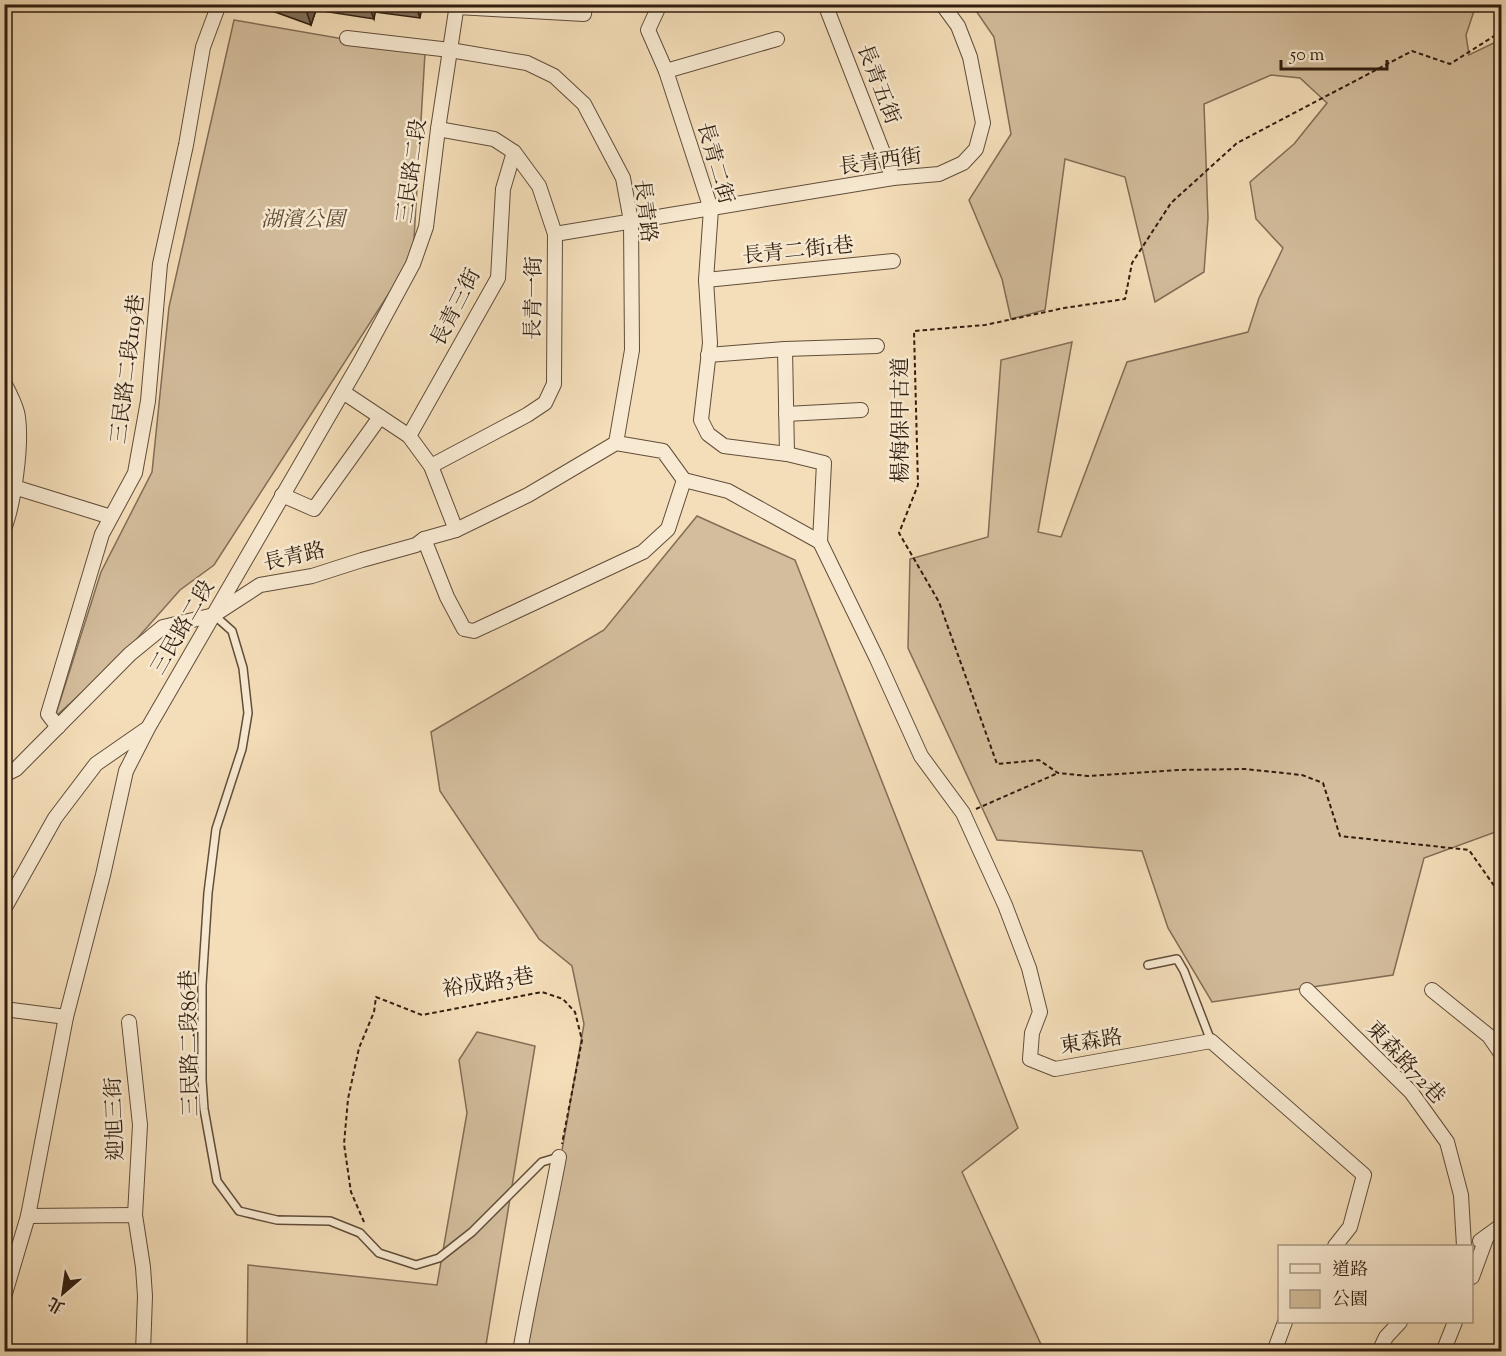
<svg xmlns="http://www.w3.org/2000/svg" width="1506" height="1356" font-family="'Sorts Mill Goudy','Noto Serif TC',serif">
<rect width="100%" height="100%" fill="#f4deb9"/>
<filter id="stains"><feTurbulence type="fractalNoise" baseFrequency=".00333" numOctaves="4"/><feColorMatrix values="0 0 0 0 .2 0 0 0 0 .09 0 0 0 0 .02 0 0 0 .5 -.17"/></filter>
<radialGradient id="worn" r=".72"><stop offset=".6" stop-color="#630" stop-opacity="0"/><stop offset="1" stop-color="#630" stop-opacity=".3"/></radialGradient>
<g fill="#d3bd9c" stroke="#826d56" stroke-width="1.5">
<path d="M972 5H1476L1466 35 1469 55 1502 39 1501 830 1424 858 1393 975 1212 1002 1168 928 1142 851 997 840 908 648 910 559 988 537 1001 360 1072 342 1038 532 1061 537 1127 362 1248 332 1259 298 1283 248 1256 219 1250 182 1294 144 1327 103 1300 78 1271 75 1204 104 1208 218 1204 272 1155 302 1125 177 1065 159 1045 310 1011 319 1002 279 969 200 1011 134 994 37Z"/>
<path d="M234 20 425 53 413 256 214 565 180 590 119 659 55 717 101 572 152 472 169 307Z"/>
<path d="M697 516 795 560 1018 1128 962 1172 1044 1351H527L584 1024 572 966 539 939 440 791 431 732 604 630Z"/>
<path d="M477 1032 535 1046 485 1351 247 1352 248 1265 437 1285 467 1113 459 1060Z"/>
</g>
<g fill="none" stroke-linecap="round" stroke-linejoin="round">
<defs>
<g id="lane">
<path d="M214 615 232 631 243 668 248 713 242 749 216 829 208 893 202 985V1080L204 1109 217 1181 239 1211 277 1220 330 1221 360 1233 379 1253 416 1265 439 1258 472 1232 542 1162 559 1157"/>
<path d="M1148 965 1177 959 1184 971 1211 1041"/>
</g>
<g id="street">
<path d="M660 4 648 30 666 71"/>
<path d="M825 4 893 178"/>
<path d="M457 7 584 14 585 4"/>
<path d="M347 38 450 50 527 63 554 76 584 104 623 178 631 221 632 350 616 443"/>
<path d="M777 39 666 71 711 209 706 280 710 343 701 420 708 434 724 446 787 454 824 463 820 542"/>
<path d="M555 234 893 178 939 174 963 163 976 149 983 123 970 57 958 26 942 4"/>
<path d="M706 280 893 261"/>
<path d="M785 349 877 346"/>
<path d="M708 355 785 349 787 454"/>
<path d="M4 382C9 393 17 406 18 417 22 446 14 503 4 529"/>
<path d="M343 392 409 436 431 466 456 530"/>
<path d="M786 414 861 410"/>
<path d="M409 436 498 278 503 189 514 152"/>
<path d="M431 466 527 415 545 403 554 384 555 234 539 186 514 152 494 139 438 129"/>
<path d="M14 487 111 517"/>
<path d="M282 495 314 509 380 417"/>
<path d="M424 539 447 597 464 629 474 631 643 552 668 529 684 480"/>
<path d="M58 727 48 714 102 534 135 473 148 401 160 264 186 145 203 47 219 4"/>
<path d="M4 775 16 769 130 654 163 627 214 615 260 585 312 576 362 560 416 545 424 539 456 530 528 495 616 443 663 451 684 480 728 491 820 542 877 659 921 756 963 813 1005 905 1029 968 1040 1012 1032 1033 1030 1059 1055 1069 1211 1041 1364 1175 1350 1227 1335 1246"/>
<path d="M4 909 55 818 96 764 145 730"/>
<path d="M1307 990 1411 1092 1447 1142 1461 1195 1464 1246"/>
<path d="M1432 990 1489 1036 1502 1055"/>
<path d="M4 1009 66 1017"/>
<path d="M129 1022 140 1125 135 1215"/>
<path d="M28 1216 135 1215 143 1267 145 1296 143 1352"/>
<path d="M1480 1241 1502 1225"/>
<path d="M1472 1277 1487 1236"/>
<path d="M4 1297 28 1216 66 1017 103 875 126 771 148 728 360 362 413 264 426 227 438 129 457 4"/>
<path d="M520 1352C531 1286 547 1222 559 1157"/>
<path d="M1274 1352 1285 1322"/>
<path d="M1379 1352 1386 1337 1400 1322"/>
<path d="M1443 1352 1455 1322"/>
</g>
</defs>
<use href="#lane" stroke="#614d3a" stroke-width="10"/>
<use href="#street" stroke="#614d3a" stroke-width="16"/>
<g stroke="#301d0f" stroke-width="2" stroke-dasharray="4.5 3" stroke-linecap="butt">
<path d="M1502 31 1450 64 1412 51 1237 143 1171 203 1132 263 1125 299 1064 308 985 325 914 331 918 485 899 533 939 602 997 764 1039 760 1058 773 1088 776 1177 770 1245 769 1302 775 1323 783 1340 836 1469 850 1502 897"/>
<path d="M976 809 1058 773"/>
<path d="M364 1222 351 1192 344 1144 348 1099 359 1048 374 1012 376 997 422 1015 542 992 563 999 575 1012 582 1040 562 1144"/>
</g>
<use href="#lane" stroke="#f8ead2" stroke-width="7"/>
<use href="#street" stroke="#f8ead2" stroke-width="14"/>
</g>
<path fill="#816f59" stroke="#301d0f" stroke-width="1.5" d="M253 4H422L420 18 375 12 374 19 316 10 311 25Z"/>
<g fill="#695a48" stroke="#301d0f" stroke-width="1.5">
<path d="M304 4H314L316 10 311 25Z"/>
<path d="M368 4H372L375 12 374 19Z"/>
<path d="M415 4H422L420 18Z"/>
</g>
<g text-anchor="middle" stroke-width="5" stroke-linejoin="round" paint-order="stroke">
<g font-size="21" fill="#301d0f" stroke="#f8ead2">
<text transform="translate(879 84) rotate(69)" y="7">長青五街</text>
<text transform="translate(880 161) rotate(-8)" y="7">長青西街</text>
<text transform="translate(716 163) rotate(74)" y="7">長青二街</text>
<text transform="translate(411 171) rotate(-82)" y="7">三民路二段</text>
<text transform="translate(646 211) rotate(83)" y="7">長青路</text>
<text transform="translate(798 250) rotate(-6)" y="7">長青二街1巷</text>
<text transform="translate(533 298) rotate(-89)" y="7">長青一街</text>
<text transform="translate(455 307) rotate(-63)" y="7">長青三街</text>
<text transform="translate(127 369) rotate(-83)" y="7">三民路二段119巷</text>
<text transform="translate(900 420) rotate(-90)" y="7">楊梅保甲古道</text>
<text transform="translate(294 556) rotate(-13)" y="7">長青路</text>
<text transform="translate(182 627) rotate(-60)" y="7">三民路二段</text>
<text transform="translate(488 982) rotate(-9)" y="7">裕成路3巷</text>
<text transform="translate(1091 1041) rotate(-9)" y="7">東森路</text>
<text transform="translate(189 1043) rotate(-91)" y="7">三民路二段86巷</text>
<text transform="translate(1406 1062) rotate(47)" y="7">東森路72巷</text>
<text transform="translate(114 1119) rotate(-92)" y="7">迎旭三街</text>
</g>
<g font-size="21" font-style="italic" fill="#614d39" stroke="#f8ead2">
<text x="303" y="226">湖濱公園</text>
</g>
</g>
<rect width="1506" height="1356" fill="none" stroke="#f4deb9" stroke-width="24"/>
<rect x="6" y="6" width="1494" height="1344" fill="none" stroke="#301d0f" stroke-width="3"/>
<rect x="12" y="12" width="1482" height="1332" fill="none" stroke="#301d0f" stroke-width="1.5"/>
<rect x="1278" y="1245" width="195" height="78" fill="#f8ead2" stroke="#a89884" stroke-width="1.5"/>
<rect x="1290" y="1264" width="30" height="9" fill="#f8ead2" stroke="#a89884" stroke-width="1.5"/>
<text x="1332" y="1275" font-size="18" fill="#301d0f">道路</text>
<rect x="1290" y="1290" width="30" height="18" fill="#d3bd9c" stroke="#a89884" stroke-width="1.5"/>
<text x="1332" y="1305" font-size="18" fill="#301d0f">公園</text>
<g transform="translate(63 1293) rotate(209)" stroke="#f8ead2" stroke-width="4.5" paint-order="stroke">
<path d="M0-4.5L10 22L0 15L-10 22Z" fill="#301d0f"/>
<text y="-9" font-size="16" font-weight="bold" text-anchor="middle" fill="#301d0f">北</text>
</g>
<path d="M1281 60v9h106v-9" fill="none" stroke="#301d0f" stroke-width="3"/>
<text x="1290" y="60" font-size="18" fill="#301d0f" stroke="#f8ead2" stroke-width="4.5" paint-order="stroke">50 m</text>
<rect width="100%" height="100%" filter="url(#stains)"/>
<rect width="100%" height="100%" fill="url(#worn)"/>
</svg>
